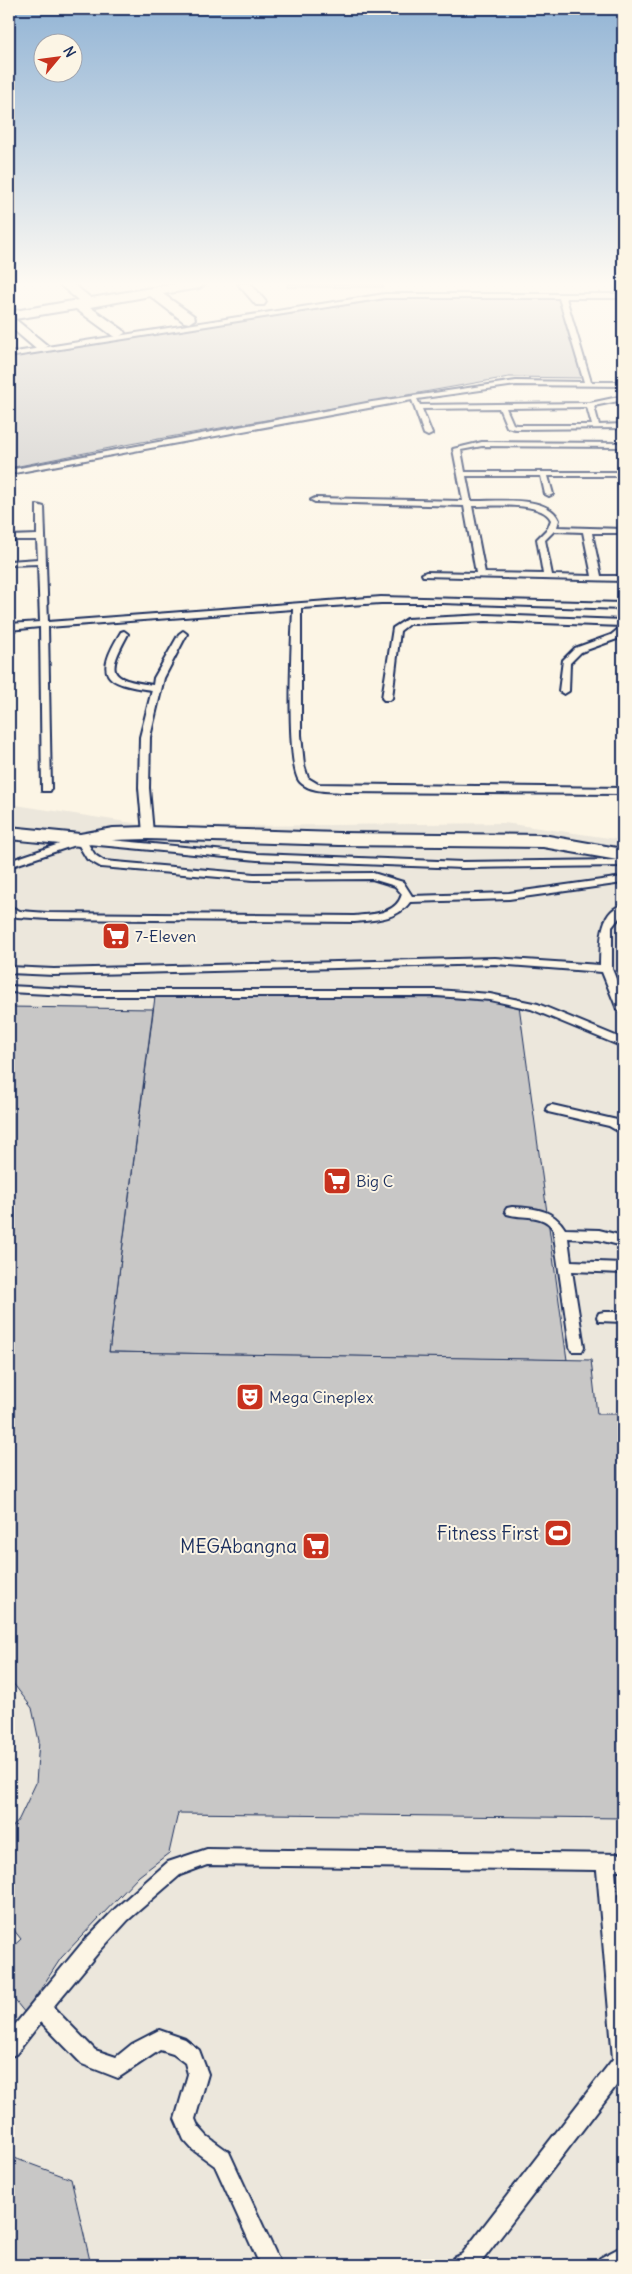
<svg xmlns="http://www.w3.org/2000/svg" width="632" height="2274" font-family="Delius,sans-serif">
<rect width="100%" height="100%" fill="#fcf5e5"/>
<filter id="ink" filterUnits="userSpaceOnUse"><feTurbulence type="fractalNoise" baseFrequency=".02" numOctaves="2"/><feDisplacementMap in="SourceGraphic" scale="10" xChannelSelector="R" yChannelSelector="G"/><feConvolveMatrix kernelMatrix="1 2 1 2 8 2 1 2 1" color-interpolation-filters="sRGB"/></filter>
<g filter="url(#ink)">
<path fill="#ece7dc" d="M9 804 159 827 504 823 623 840V2265H9Z"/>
<g fill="#c8c7c6" stroke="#1b2f5e">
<rect x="287" y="284" width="96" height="3"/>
<path d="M394 298H562L582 378 509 377 130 444 9 468V357Z"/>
<path d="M155 997 518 998 567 1360 109 1352Z"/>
<path d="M9 1007 153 1009 109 1352 591 1360 597 1414H623V1818L178 1813 169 1853 139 1876 61 1958 25 2013 9 1993V1950L21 1939 9 1924V1832L19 1819 36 1783 39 1741 32 1708 9 1678Z"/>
<path d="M9 2156 71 2179 91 2265H9Z"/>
</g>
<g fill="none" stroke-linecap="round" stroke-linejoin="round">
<defs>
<g id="lane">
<path d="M385 294H623V298H566L591 382H623V386L516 385 417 399 420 405 590 403 623 396V400L594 406 599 425 623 424V428L515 429 507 427 499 408 422 409 432 434 428 436 424 434 412 400 9 474V470L372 402 516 381 584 382 559 298H385L9 357V353ZM587 407 592 425H516L513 424 506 408Z"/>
<path d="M482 442 623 443V447L482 446 461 450 465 472H623V476H548L553 494 549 496 545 494 541 476H466L471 501C495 502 548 494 559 520L557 527 623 529V533H592L601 576H623V581L423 576 422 574 426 572 476 573 464 506 315 502 311 500 315 498 463 501 453 449ZM472 506C491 506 543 501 551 520L548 528 537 539 543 574 485 573ZM554 531 583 532 592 576 552 575 545 540Z"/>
<path d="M37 505 44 507 48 622 381 597 623 603V609L442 603H381L301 608V735L304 765 308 778 318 784 623 788V794L341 792C328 791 310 792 300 782 285 766 292 637 293 609L48 627 51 789 50 791H42L40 627 9 630V624L40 622 38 564 9 565V561L38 559 37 540H9V536L37 535Z"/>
<path d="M486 615 623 620V633L617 639 581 652 570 663 569 691 564 694 559 691 563 660 575 648 611 635 622 626 486 621 409 624 400 631 392 698 390 700H384L382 698 393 628 407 619Z"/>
<path d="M124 631 128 634C107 673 107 679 153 685L154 678 179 634 183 631 187 634 164 678 150 737 149 788 153 833 148 836 143 833 139 788 140 737 152 690C104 684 94 676 121 632Z"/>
<path d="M80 837 257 854 463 862 623 860V866L463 868 257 860 88 844 95 855 104 861 254 874 373 873 403 882 412 896 509 893 623 877V883L509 899 410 902C397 920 374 920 354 922L48 919 17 917 9 914V906L20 911 48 913 354 916C372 914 396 915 402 894L395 886 372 879 254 880 101 867 87 859 78 844 9 867V861Z"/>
<path d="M623 905V913L612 927V969L623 996V1013L617 1009 602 972 495 964 54 975 9 973V967L54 969 495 958 600 965C601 945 598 911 623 905Z"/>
<path d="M9 986 87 990H437L490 994 538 1004 623 1039V1047L531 1009 490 1000 437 996H87L9 992Z"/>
<path d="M552 1105 617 1120 623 1124V1134L609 1126 548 1112 546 1109 548 1106Z"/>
<path d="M512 1207C534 1208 553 1209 565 1229L599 1230 623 1236V1246L599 1240 568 1238 571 1261 623 1263V1273L572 1271 584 1347 582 1351H572L570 1347 553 1229C543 1213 523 1219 507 1214L505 1211 507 1208Z"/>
<path d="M604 1312H623V1322L599 1321 597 1317 599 1313Z"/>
<path d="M207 1849 623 1854V1870H615L623 1962V2077L479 2265H451L454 2258 462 2254 613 2059 597 1870 207 1865 180 1875 128 1920 97 1954 53 2007 95 2050 116 2057 132 2044 159 2030 185 2039 199 2050 208 2074 195 2119 198 2126 207 2136 229 2152 281 2265H260L215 2166 193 2150 184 2140 175 2119 188 2074 185 2063 173 2054 160 2050 118 2078 82 2064 41 2022 16 2054 9 2057V2032L83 1942 116 1908 168 1862Z"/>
<path d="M623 2246V2265H597L600 2258Z"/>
</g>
<g id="street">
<path d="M59 284H73L91 298 175 284H205L199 288 163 294 194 316 195 319 189 323 184 322 150 296 90 307 123 330 125 333 118 337 113 336 76 309 15 319 48 346 41 350 36 349 9 326V312L78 300Z"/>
<path d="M238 284H251L266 302 264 305H256Z"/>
<path d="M9 827 80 834 113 828 148 827 339 833 543 835 623 849V861L543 847 339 845 148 839 113 840 80 846 9 839Z"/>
</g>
<path id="secondary" d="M613 284H623V296L618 295Z"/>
</defs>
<use href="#lane" stroke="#1b2f5e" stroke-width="4"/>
<use href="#street" stroke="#1b2f5e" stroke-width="4"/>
<use href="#secondary" stroke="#1b2f5e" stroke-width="3"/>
<use href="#lane" fill="#fcf5e5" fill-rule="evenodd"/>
<use href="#street" fill="#fcf5e5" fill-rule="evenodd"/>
<use href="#secondary" fill="#fcf5e5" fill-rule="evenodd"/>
</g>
</g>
<linearGradient id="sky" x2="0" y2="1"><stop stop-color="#92b4d5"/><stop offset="0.47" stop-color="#fefaf3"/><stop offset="1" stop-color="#fefaf3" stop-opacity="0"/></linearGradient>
<rect width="632" height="603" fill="url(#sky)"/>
<defs>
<symbol id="supermarket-square" viewBox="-11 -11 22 22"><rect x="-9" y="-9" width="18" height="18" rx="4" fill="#c8321e" stroke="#fcf5e5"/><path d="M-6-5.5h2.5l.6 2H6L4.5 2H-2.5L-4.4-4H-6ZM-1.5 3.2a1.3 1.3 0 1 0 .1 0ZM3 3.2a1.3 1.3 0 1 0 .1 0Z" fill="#fff"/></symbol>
<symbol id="theatre-square" viewBox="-11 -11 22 22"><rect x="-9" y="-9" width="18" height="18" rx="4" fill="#c8321e" stroke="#fcf5e5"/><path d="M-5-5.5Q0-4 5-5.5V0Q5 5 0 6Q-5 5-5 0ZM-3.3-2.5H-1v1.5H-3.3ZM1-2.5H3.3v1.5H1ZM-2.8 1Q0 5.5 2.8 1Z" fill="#fff"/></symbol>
<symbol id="stadium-square" viewBox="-11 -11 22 22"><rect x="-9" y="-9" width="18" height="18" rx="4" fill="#c8321e" stroke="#fcf5e5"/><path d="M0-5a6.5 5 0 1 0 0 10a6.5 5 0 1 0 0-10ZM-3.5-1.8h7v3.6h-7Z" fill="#fff"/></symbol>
</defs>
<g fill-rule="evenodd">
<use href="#supermarket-square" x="100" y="920" width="32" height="32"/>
<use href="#supermarket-square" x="321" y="1165" width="32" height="32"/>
<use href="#theatre-square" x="234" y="1381" width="32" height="32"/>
<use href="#stadium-square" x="542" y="1517" width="32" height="32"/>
<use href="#supermarket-square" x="300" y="1530" width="32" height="32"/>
</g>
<g text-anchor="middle" stroke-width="4" stroke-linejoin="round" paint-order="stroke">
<g font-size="16" fill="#1b2f5e" stroke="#fcf5e5" text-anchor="start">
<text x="135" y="942">7-Eleven</text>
<text x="356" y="1187">Big C</text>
<text x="269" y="1403">Mega Cineplex</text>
</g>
<g font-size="19" fill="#1b2f5e" stroke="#fcf5e5" text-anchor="end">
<text x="539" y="1540">Fitness First</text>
<text x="297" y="1553">MEGAbangna</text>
</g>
</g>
<rect width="632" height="2274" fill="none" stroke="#fcf5e5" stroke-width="30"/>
<rect x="15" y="15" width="602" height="2244" fill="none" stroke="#1b2f5e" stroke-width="2" filter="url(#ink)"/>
<g transform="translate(58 58) rotate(61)"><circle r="24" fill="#fcf5e5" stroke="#a2a6af"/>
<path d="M0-4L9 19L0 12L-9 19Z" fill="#c8321e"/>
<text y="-8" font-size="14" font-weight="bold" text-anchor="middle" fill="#1b2f5e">N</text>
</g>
</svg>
